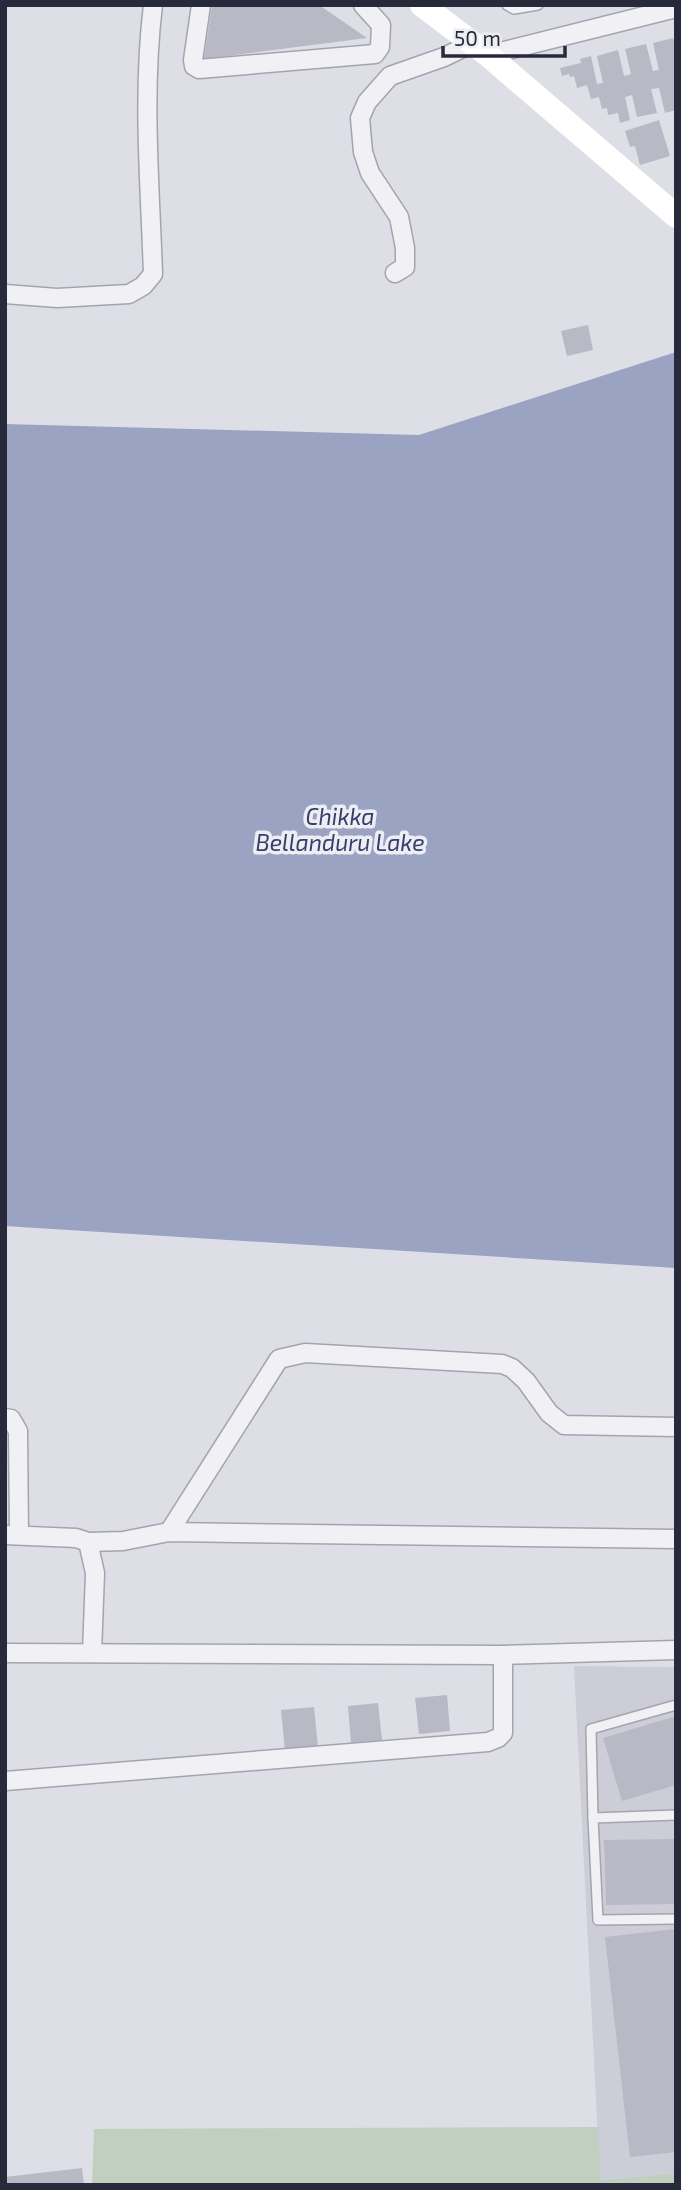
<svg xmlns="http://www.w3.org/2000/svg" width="681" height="2190" font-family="'Exo 2',sans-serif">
<rect width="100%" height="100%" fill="#dedee6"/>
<path fill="#cccdd7" d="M574 1666 676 1667V2173L600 2180Z"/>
<path fill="#c0cfc0" d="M598 2127 601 2180 676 2173V2185H92L94 2129Z"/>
<path fill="#9ba3c3" d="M676 352V1268L5 1226V424L419 435Z"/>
<g fill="#b8b9c5">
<path d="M212 5H319L367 38 204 59Z"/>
<path d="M673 38 676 49V110L665 113 659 88 651 89 657 113 637 117 632 95 625 97 630 120 620 123 618 113 608 115 607 108 602 109 599 97 591 99 587 85 577 88 574 76 570 77 569 74 562 76 560 68 581 63 580 59 591 56 597 84 603 83 597 56 618 50 624 76 631 74 625 49 646 44 653 71 659 70 653 43Z"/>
<path d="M659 120 670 156 640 165 635 146 630 147 625 131Z"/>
<path d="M588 325 593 350 567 356 561 331Z"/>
<path d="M447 1695 450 1731 419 1734 415 1698Z"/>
<path d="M378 1703 382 1740 351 1743 348 1706Z"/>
<path d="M314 1707 318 1748 285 1752 281 1710Z"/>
<path d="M676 1716V1785L622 1801 603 1738Z"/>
<path d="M676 1839V1904L606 1905 604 1840Z"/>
<path d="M676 1929V2152L630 2157 605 1937Z"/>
<path d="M82 2168 84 2185H5V2177Z"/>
</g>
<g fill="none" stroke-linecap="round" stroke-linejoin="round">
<defs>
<g id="service">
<path d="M507 5 514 9 538 5"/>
<path d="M676 1815 593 1818 598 1920 676 1919"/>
<path d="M593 1818 591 1729 676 1705"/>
</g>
<g id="minor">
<path d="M201 5 193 60 194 66 199 69 375 54 380 47 381 25 363 5"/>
<path d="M488 55 676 8"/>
<path d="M395 273 405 267V248L399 217 370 173 363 152 360 118 367 102 390 76 444 57 473 43"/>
<path d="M5 294 57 298 129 294 143 286 153 274C150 185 142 94 153 5"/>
<path d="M5 1418 11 1419 18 1431 19 1535"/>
<path d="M169 1532 279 1359 305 1353 502 1364 512 1368 526 1381 549 1413 564 1425 676 1427"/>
<path d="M5 1535 76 1538 88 1542 123 1541 169 1532 676 1539"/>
<path d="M88 1542 95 1573 92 1653"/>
<path d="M5 1653 503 1655 676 1650"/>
<path d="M5 1781 488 1742 498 1738 503 1733V1655"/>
</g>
</defs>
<use href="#service" stroke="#a4a4af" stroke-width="12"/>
<use href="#minor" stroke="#a4a4af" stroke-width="21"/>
<use href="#service" stroke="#f0f0f5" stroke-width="9"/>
<use href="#minor" stroke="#f0f0f5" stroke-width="18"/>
<path stroke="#fff" stroke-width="24" d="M422 5 488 55 676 216"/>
</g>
<g text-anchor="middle" stroke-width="7" stroke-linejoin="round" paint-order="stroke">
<g font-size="23" font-style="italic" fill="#363e6b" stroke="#edeef4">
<text x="340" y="825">Chikka<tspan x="340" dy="26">Bellanduru Lake</tspan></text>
</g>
</g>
<rect width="681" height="2190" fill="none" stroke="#28293b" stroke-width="14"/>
<path d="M443 46v10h122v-10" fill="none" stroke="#28293b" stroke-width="3.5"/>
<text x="454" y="46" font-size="21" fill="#28293b" stroke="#edeef4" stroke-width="5" paint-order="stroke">50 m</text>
</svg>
